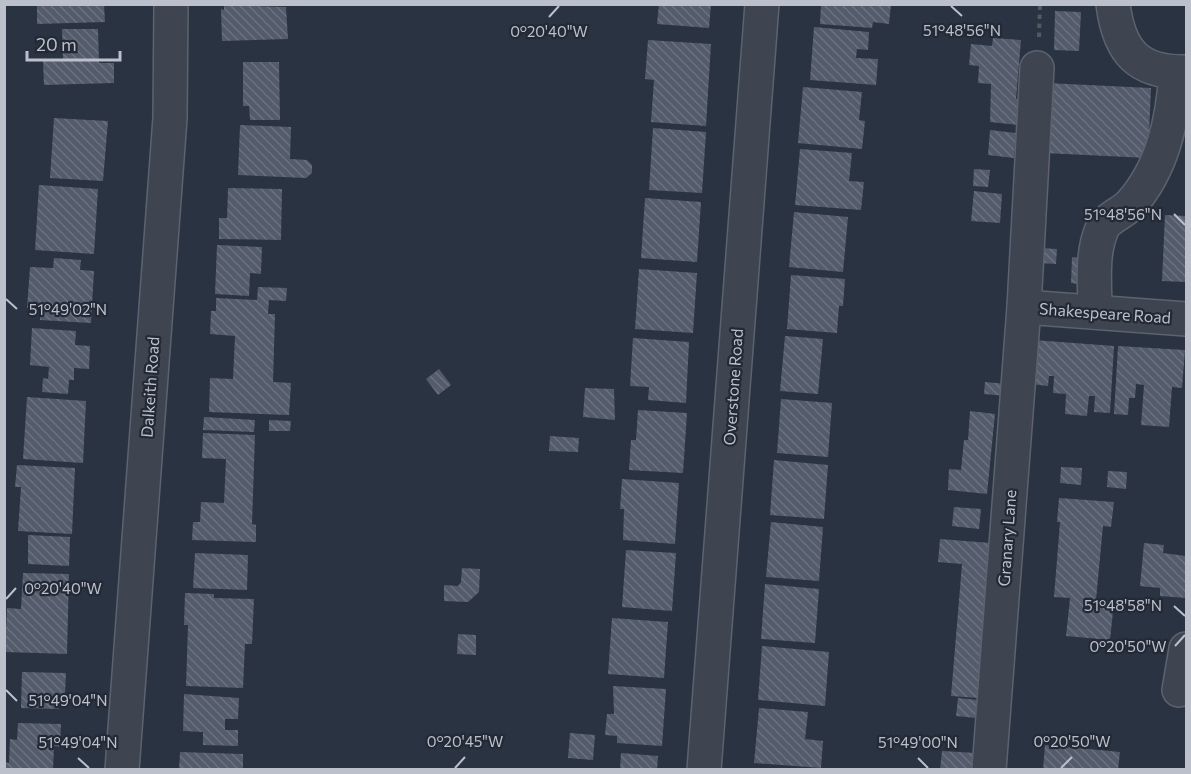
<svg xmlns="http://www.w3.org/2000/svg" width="1191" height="774" font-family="Commissioner,sans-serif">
<defs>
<pattern id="building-back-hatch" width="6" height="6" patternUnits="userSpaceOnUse" patternTransform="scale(1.5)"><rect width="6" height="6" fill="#545b6b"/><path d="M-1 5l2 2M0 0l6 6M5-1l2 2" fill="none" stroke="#6b717f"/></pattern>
</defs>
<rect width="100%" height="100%" fill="#2a3341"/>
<g fill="url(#building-back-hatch)">
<path d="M37 4H104L105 22 37 24Z"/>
<path d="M659 4H711L709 28 657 24Z"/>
<path d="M821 4H891L889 24 873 22 872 28 820 24Z"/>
<path d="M224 5 286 7 288 39 222 41 221 9 224 10Z"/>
<path d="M1055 11 1081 12 1079 51 1054 50Z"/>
<path d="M814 27 869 32 868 50 857 49 856 58 878 59 876 85 810 80Z"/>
<path d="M62 29H98L99 63H114V83L44 85 43 61 63 60Z"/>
<path d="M993 38 1021 40 1016 99H1020L1018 125 990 122 991 84 978 83 979 66 969 65 971 44 992 46Z"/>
<path d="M648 40 711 44 706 126 651 122 654 80 645 79Z"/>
<path d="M243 62H279L280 120H250L249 106H243Z"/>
<path d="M1047 83 1151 88 1148 158 1044 153Z"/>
<path d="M803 87 862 92 859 120 865 121 862 149 798 143Z"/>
<path d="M54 118 108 121 103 181 50 178Z"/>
<path d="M240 125 291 127 290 159 307 160 312 165V173L306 178 238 175Z"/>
<path d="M653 128 706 132 702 193 649 190Z"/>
<path d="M990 130 1016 133 1014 158 988 155Z"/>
<path d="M800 149 852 153 849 181 864 182 861 210 795 205Z"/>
<path d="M974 169 990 170 988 187 973 186Z"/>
<path d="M39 185 98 189 94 254 35 250Z"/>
<path d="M228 188 282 189 281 240 219 239V218H227Z"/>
<path d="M974 191 1002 194 1000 223 971 221Z"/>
<path d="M645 198 701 202 697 262 641 258Z"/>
<path d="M794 212 848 217 843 272 789 267Z"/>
<path d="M1165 215 1186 216V282L1162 281Z"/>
<path d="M217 245 262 247 261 274 250 273 249 296 215 294Z"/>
<path d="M1041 248 1057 249 1056 264 1040 263Z"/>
<path d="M1072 257 1087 259 1085 285 1071 283Z"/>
<path d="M54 258 81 260 80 270 94 271 91 323 40 320V309L27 308 30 267 53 268Z"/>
<path d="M639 269 697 273 693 333 635 329Z"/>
<path d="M791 275 845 279 843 306H839L837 333 787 329Z"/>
<path d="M258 287 287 288 286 301 269 300 268 314H275L273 382 291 383 289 415 209 412 210 378 233 379 235 336 210 334 211 311H216V298L257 300Z"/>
<path d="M32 328 76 331 75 345 90 346 89 369 74 368V380H69L68 394 42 392 43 378 48 379 49 367 30 365Z"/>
<path d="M785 336 823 339 818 394 780 391Z"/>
<path d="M633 338 689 342 686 403 648 400 649 387 630 386Z"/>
<path d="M1034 340 1114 346 1110 413 1094 412 1095 396H1089L1087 416 1065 414 1066 394 1053 393 1054 376H1049L1048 386 1031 384Z"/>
<path d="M1118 346 1185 350 1182 388 1172 387 1169 427 1141 425 1144 385 1136 384 1135 398H1129L1128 415 1114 414Z"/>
<path d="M439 369 451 385 438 395 426 379Z"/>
<path d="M985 382 1007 384 1006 396 984 394Z"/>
<path d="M585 388 614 389 615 420 583 417Z"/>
<path d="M27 397 86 401 83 463 23 459Z"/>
<path d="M781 399 832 403 828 457 777 453Z"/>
<path d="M638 410 687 413 683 473 629 470 631 440H636Z"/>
<path d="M970 411 995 414 987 494 948 490 949 469 961 470 964 440H968Z"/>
<path d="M204 417 255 420 254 432 203 430Z"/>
<path d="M269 420 291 421 290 431H269Z"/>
<path d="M203 433 255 435 252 524 256 525V542L192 540 193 522H200L201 502 224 503 226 459 202 458Z"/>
<path d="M550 436 579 438 578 452 549 451Z"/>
<path d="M774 460 828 465 824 519 770 515Z"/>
<path d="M17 465 75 468 72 534 18 531 21 487H15Z"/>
<path d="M1061 467 1082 468 1081 485 1060 483Z"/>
<path d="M1108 471 1127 472 1126 489 1107 487Z"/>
<path d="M622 479 679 483 675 544 623 540 624 509H620Z"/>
<path d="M1059 498 1114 502 1111 527 1103 526 1096 600 1114 602 1110 640 1066 636 1070 598 1054 597 1060 522H1057Z"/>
<path d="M954 507 981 509 979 529 952 526Z"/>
<path d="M771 522 823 527 819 581 766 577Z"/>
<path d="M28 535 70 537 69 566 28 564Z"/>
<path d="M940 539 991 543 978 698 951 696 962 564 938 562Z"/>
<path d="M1144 543 1164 545 1163 553 1186 556V598L1160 596V588L1140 586Z"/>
<path d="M626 550 676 553 672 611 622 607Z"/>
<path d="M195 553 248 555 247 590 193 588Z"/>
<path d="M462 568 480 569 479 592 468 602 444 601V585L458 586 461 582Z"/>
<path d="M23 573 69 574 67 654 5 652 7 608 21 609Z"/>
<path d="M765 584 819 589 815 643 761 639Z"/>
<path d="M185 593 214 594V598L254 599 252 644H245L243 688 186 686 188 625H184Z"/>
<path d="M612 618 668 622 664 678 608 674Z"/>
<path d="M458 634 476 635V655L457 654Z"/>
<path d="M762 646 829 652 825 706 758 700Z"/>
<path d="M22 672 66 673 65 694H59V709L21 708Z"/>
<path d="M613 686 666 689 662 746 617 743V736L605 735 607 714H614Z"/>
<path d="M184 694 239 698 238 719H225V730H238V746L203 745V732L183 731Z"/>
<path d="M958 698 978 700 976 718 956 716Z"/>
<path d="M759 708 808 712 805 739 823 741 821 768 754 763Z"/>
<path d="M18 723 61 724 60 747 54 746 53 770H4V762L9 763 10 739 17 740Z"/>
<path d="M570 733 595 735 593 760 568 758Z"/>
<path d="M1045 745 1120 752 1118 770H1043Z"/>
<path d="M942 751 976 753 975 770H940Z"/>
<path d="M180 752 243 754V770H179Z"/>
<path d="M621 753 658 756 657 770H620Z"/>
</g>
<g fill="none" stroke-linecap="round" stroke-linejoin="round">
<defs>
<g id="minor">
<path d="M1113 4C1119 52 1138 73 1186 72"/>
<path d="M1024 307 1186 319"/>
<path d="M1095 312C1095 285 1091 254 1102 229 1106 219 1122 213 1130 205 1163 169 1173 119 1176 72"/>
<path d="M1179 690 1186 649"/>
<path d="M122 770 170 118 171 4"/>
<path d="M704 770 762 4"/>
<path d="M989 770 1024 307 1037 68"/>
</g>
</defs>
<use href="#minor" stroke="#5c636e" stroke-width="36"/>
<path stroke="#4c5d60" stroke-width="4" stroke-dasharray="4.5 4.5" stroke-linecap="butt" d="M1039 37 1040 4"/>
<use href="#minor" stroke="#3e4551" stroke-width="33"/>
</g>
<path fill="none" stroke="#bbc0cb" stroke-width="2" d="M951 6 962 16M549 17 559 6M1174 214 1185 225M6 299 17 309M6 599 16 588M1174 606 1185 616M1175 646 1185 635M6 690 17 701M78 758 89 768M918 758 928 768M455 768 465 757M1061 768 1072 757"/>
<g text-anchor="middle" stroke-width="4.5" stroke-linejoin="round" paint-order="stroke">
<g font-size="16" fill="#bbc0cb" stroke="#232a36">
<text transform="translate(1105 313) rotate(4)" y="6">Shakespeare Road</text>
<text transform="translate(150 387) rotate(-86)" y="6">Dalkeith Road</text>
<text transform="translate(733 387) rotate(-86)" y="6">Overstone Road</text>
<text transform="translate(1007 538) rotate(-86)" y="6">Granary Lane</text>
</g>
</g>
<g font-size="15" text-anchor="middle" fill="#bbc0cb" stroke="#232a36" stroke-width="4.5" stroke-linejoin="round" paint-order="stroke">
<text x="962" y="36">51°48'56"N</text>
<text x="549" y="37">0°20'40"W</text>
<text x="1123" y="220">51°48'56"N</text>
<text x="68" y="315">51°49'02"N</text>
<text x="63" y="594">0°20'40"W</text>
<text x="1123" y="611">51°48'58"N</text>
<text x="1128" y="652">0°20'50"W</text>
<text x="68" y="706">51°49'04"N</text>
<text x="465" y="747">0°20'45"W</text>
<text x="1072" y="747">0°20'50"W</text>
<text x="78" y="748">51°49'04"N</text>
<text x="918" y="748">51°49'00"N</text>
</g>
<rect width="1191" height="774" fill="none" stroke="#bbc0cb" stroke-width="12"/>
<path d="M27 51v9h93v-9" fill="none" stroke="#bbc0cb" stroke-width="3"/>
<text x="36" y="51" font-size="18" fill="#bbc0cb" stroke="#232a36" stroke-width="4.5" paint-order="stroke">20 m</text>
</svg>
